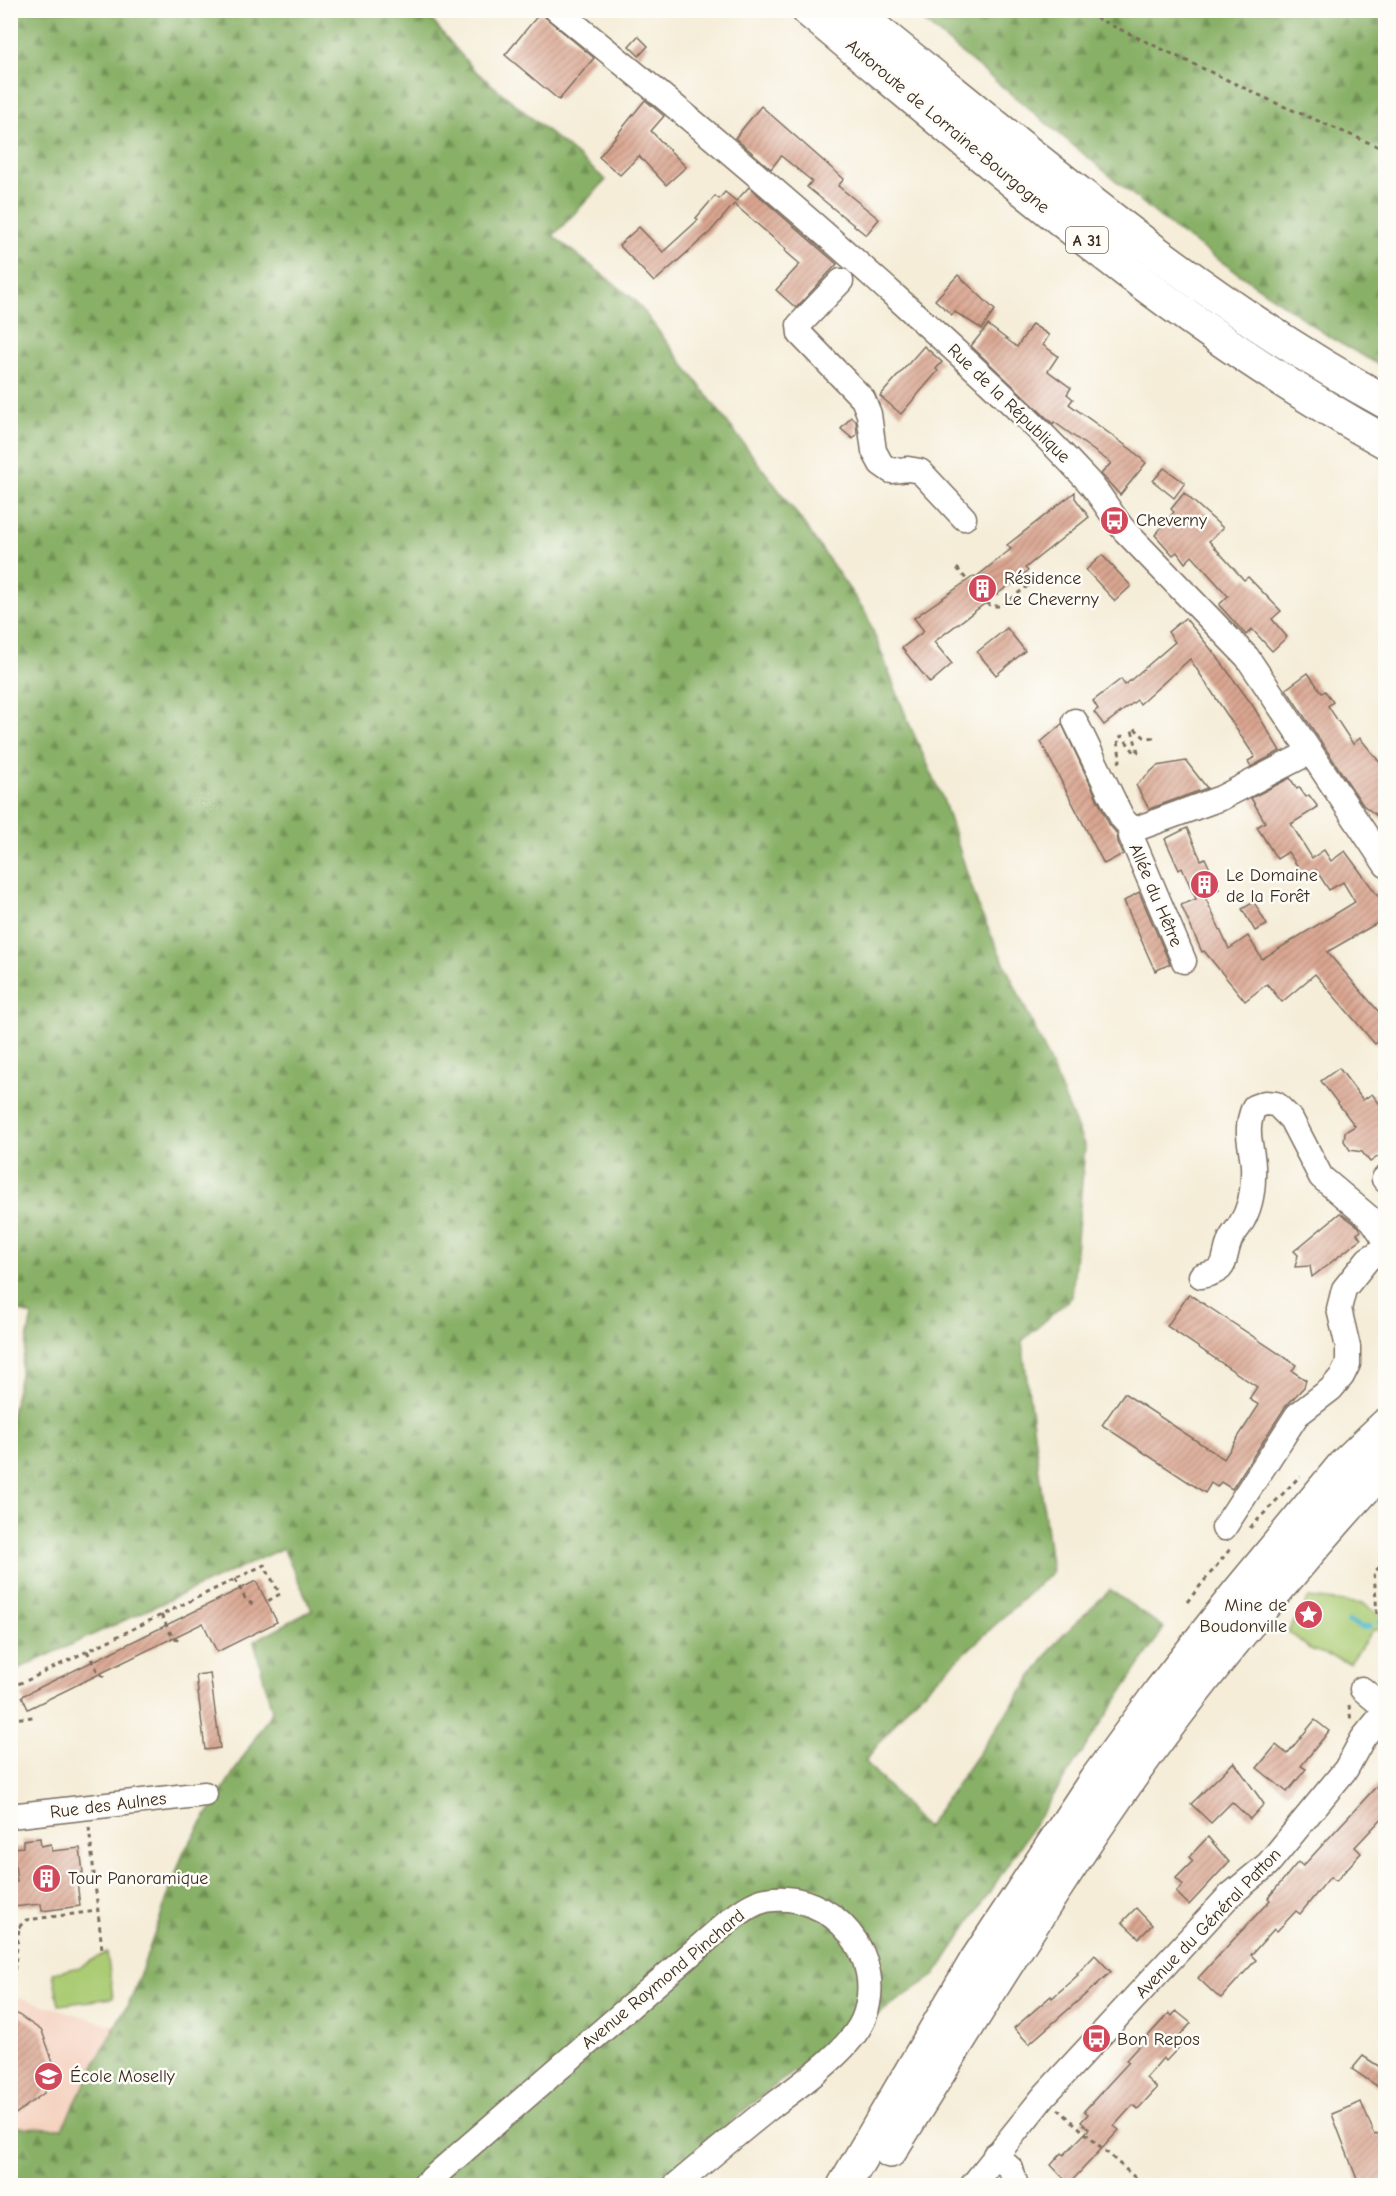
<svg xmlns="http://www.w3.org/2000/svg" width="1396" height="2196" font-family="'Comic Neue',sans-serif">
<defs>
<pattern id="forest-firs" width="22" height="20" patternUnits="userSpaceOnUse" patternTransform="scale(1.5)"><rect width="22" height="20" fill="#88b066"/><path d="M5 1l3.5 6h-7zM16 11l3.5 6h-7z" fill="#708f53"/></pattern>
<pattern id="building-hatch" width="6" height="6" patternUnits="userSpaceOnUse" patternTransform="scale(1.5)"><rect width="6" height="6" fill="#daa691"/><path d="M-1 1l2-2M0 6l6-6M5 7l2-2" fill="none" stroke="#b28776"/></pattern>
</defs>
<rect width="100%" height="100%" fill="#fdfcf7"/>
<filter id="ink" filterUnits="userSpaceOnUse"><feTurbulence type="fractalNoise" baseFrequency=".0167" numOctaves="2"/><feDisplacementMap in="SourceGraphic" scale="12" xChannelSelector="R" yChannelSelector="G"/><feConvolveMatrix kernelMatrix="1 2 1 2 8 2 1 2 1" color-interpolation-filters="sRGB"/></filter>
<filter id="wash" filterUnits="userSpaceOnUse"><feTurbulence type="fractalNoise" baseFrequency=".008" numOctaves="4" result="noise"/><feDisplacementMap in="SourceGraphic" scale="24" xChannelSelector="R" yChannelSelector="G"/><feGaussianBlur stdDeviation="1.35" result="paint"/><feColorMatrix in="noise" values="0 0 0 0 0 0 0 0 0 0 0 0 0 0 0 0 0 1.4 0 .05"/><feComposite in="paint" operator="in"/></filter>
<g filter="url(#wash)">
<rect width="100%" height="100%" fill="#f5edd8"/>
<path fill="#f5d3c1" d="M11 1995 115 2026 61 2129 11 2127Z"/>
<g fill="url(#forest-firs)" stroke="#626d42" stroke-width="1.5">
<path d="M11 11H424L473 69 606 180 553 236 635 300 799 517 866 613 908 721 943 799 979 909 1042 1044 1085 1147 1072 1297 1022 1341 1052 1572 909 1705 865 1761 926 1828 1057 1641 1110 1590 1164 1628 935 1975 768 2090 656 2185 11 2186V2127L62 2128 115 2026 132 1997 183 1853 272 1711 254 1641 312 1610 283 1548 11 1672V1417L32 1316 10 1307Z"/>
<path d="M911 11H1384L1385 368 1331 338 1173 228Z"/>
</g>
<g fill="#abcc74" stroke="#737b49" stroke-width="1.5">
<path d="M1309 1598 1364 1604 1385 1618V1632L1379 1628 1372 1631 1350 1663 1310 1649 1288 1631Z"/>
<path d="M107 1952 113 1998 59 2005 53 1973 80 1967Z"/>
</g>
<g fill="none" stroke-linecap="round" stroke-linejoin="round">
<g stroke="#4eb7cc" stroke-width="5">
<path d="M1348 1621 1363 1628 1370 1626"/>
<path d="M1379 1622H1386"/>
</g>
</g>
<g id="blocks">
<g fill="url(#building-hatch)">
<path d="M540 13 594 58 559 100 505 55Z"/>
<path d="M638 36 648 46 639 56 629 46Z"/>
<path d="M645 100 664 116 651 131 686 167 666 185 639 156 620 175 599 157Z"/>
<path d="M761 106 844 179 838 186 879 219 866 235 807 187 812 181 781 156 771 169 735 138Z"/>
<path d="M749 187 837 264 796 308 776 290 800 264 785 251 786 249 734 204 710 232 654 282 619 245 639 227 663 252 698 220 696 218 715 196 719 199 725 192 736 201Z"/>
<path d="M958 275 995 310 982 329 955 312 952 315 935 300Z"/>
<path d="M1032 324 1049 335 1043 345 1058 356 1048 371 1071 388 1067 394 1073 399 1069 404 1132 450 1146 463 1120 495 1101 474 1111 463 1054 422 1053 424 971 346 988 325 1017 347Z"/>
<path d="M924 346 942 362 936 369 938 371 901 414 880 396Z"/>
<path d="M851 417 856 421 857 434 853 439 841 429Z"/>
<path d="M1164 468 1185 483 1174 498 1153 481Z"/>
<path d="M1075 492V498L1089 517 1025 568 1028 571 934 642 952 664 930 683 902 648 924 631 914 618 974 576 976 577 1011 549 1007 545Z"/>
<path d="M1184 493 1223 528 1209 541 1244 580 1248 577 1281 611 1272 619 1287 637 1272 651 1252 629 1246 635 1219 605 1228 596 1192 556 1185 563 1177 552 1173 555 1155 535 1174 512 1171 509Z"/>
<path d="M1102 555 1131 586 1115 601 1086 570Z"/>
<path d="M1185 618 1215 654 1253 706 1280 751 1251 767 1248 761 1255 757 1190 659 1140 704 1137 700 1104 725 1094 712 1098 709 1093 701 1121 679 1125 685 1175 642 1168 632Z"/>
<path d="M1007 628 1025 651 996 675 977 652Z"/>
<path d="M1308 673 1322 693 1325 691 1333 702 1328 706 1353 744 1360 738 1386 770V823L1363 805 1286 689Z"/>
<path d="M1062 724 1109 824 1117 834 1118 842 1123 854 1104 864 1041 742Z"/>
<path d="M1186 761 1207 788 1149 809 1136 785 1157 766Z"/>
<path d="M1290 778 1297 789 1299 787 1306 797 1309 795 1318 807 1291 824 1312 858 1324 850 1331 861 1345 851 1386 907V918L1327 952 1386 1020V1035L1375 1044 1315 974 1282 1002 1267 984 1245 1001 1204 951 1202 952 1181 905 1196 899 1182 868 1179 870 1165 839 1187 828 1201 860 1205 858 1219 889 1204 895 1229 949 1248 936 1262 959 1355 902 1343 882 1329 890 1316 870 1305 877 1288 852 1277 859 1257 827 1265 822 1251 798Z"/>
<path d="M1139 892 1170 964 1155 971 1124 901Z"/>
<path d="M1254 902 1267 925 1255 931 1242 909Z"/>
<path d="M1339 1068 1363 1100 1372 1094 1386 1112V1151L1370 1162 1362 1152 1350 1150 1344 1141 1345 1132 1355 1126 1321 1081Z"/>
<path d="M1340 1213 1359 1227 1361 1231 1357 1234 1361 1239 1312 1277 1310 1266 1295 1267 1298 1255 1294 1251Z"/>
<path d="M1189 1294 1296 1365 1292 1371 1306 1380 1304 1387 1285 1407 1232 1489 1221 1482 1217 1487 1211 1483 1205 1493 1102 1425 1124 1393 1224 1459 1259 1405 1249 1399 1257 1387 1167 1326Z"/>
<path d="M256 1581 277 1622 217 1652 203 1623 28 1709 22 1696Z"/>
<path d="M210 1673 220 1748 205 1750 196 1675Z"/>
<path d="M1315 1720 1329 1731 1301 1766 1306 1769 1287 1792 1257 1768 1276 1745 1287 1754Z"/>
<path d="M1234 1762 1264 1804 1250 1819 1232 1802 1211 1823 1191 1804Z"/>
<path d="M1386 1776V1814L1355 1847 1361 1853 1336 1881 1330 1877 1300 1914 1296 1911 1277 1931 1274 1929 1251 1955 1256 1960 1221 1998 1216 1995 1198 1978 1270 1900 1268 1898 1298 1862 1303 1866Z"/>
<path d="M1208 1837 1229 1862 1189 1905 1176 1892 1183 1885 1176 1878 1193 1861 1189 1857Z"/>
<path d="M40 1838 41 1846 51 1844 52 1851 80 1848 83 1873H76L80 1906 42 1911 41 1904 13 1907 10 1883 17 1882 13 1848 23 1847V1840Z"/>
<path d="M1136 1908 1152 1925 1139 1938 1122 1922Z"/>
<path d="M1095 1955 1111 1972 1029 2044 1014 2028 1051 1996 1052 1998 1078 1975 1077 1974Z"/>
<path d="M10 2009 42 2031 53 2062 44 2093 10 2118Z"/>
<path d="M1176 2011 1191 2023 1179 2037 1184 2042 1166 2061 1163 2058 1146 2078 1157 2088 1138 2109 1133 2105 1114 2126 1119 2130 1069 2184 1051 2165 1062 2153 1064 2155 1089 2129 1081 2122 1088 2114 1084 2111 1129 2062 1126 2060 1169 2013 1172 2016Z"/>
<path d="M1363 2056 1386 2071V2092L1352 2069Z"/>
<path d="M1361 2102 1375 2135 1380 2133 1386 2147V2186H1366L1364 2179 1358 2182 1332 2114Z"/>
</g>
</g>
</g>
<g filter="url(#ink)">
<use href="#blocks" fill-opacity="0" stroke="#7c6e5f" stroke-width="1.5"/>
<g fill="none" stroke-linecap="round" stroke-linejoin="round">
<defs>
<g id="minor">
<path d="M557 10C670 101 780 193 887 289 956 351 1024 412 1087 480 1102 496 1111 515 1125 531L1247 657 1386 865"/>
<path d="M841 281 799 325 800 334 863 399 869 414 874 451 881 464 891 471 908 469 920 471 964 518"/>
<path d="M1075 721 1122 818 1133 830"/>
<path d="M1133 830 1221 798 1310 752"/>
<path d="M1133 830 1131 836 1184 961"/>
<path d="M1384 1179 1386 1181"/>
<path d="M1201 1276C1230 1270 1221 1263 1230 1240 1232 1235 1237 1230 1240 1225 1249 1211 1253 1192 1253 1176 1255 1148 1242 1136 1254 1107L1265 1103 1276 1104 1291 1119 1321 1177 1372 1220 1386 1241"/>
<path d="M1224 1528 1297 1415 1331 1389 1342 1376 1348 1364V1347L1339 1309 1344 1289 1368 1259 1386 1248"/>
<path d="M1362 1689 1386 1709"/>
<path d="M10 1816 205 1794"/>
<path d="M995 2155 1011 2169 1016 2186"/>
<path d="M423 2186 730 1920C741 1912 752 1903 766 1900 832 1889 889 1957 863 2020 849 2052 795 2088 767 2110 736 2135 706 2160 675 2186"/>
<path d="M972 2186 1044 2096 1229 1896 1268 1864 1346 1769 1363 1738 1386 1710"/>
</g>
<g id="highway">
<path d="M808 10C993 164 1174 326 1386 442"/>
<path d="M851 10C1024 147 1191 296 1386 402"/>
<path d="M890 2151C965 2030 1039 1909 1120 1792 1174 1714 1234 1639 1296 1567 1325 1533 1354 1498 1386 1466"/>
<path d="M844 2186 976 1961 1095 1781 1160 1692 1238 1593 1343 1466 1386 1425"/>
</g>
</defs>
<use href="#minor" stroke="#7c6e5f" stroke-width="27"/>
<use href="#highway" stroke="#7c6e5f" stroke-width="36"/>
<g stroke="#7c6e5f" stroke-width="3" stroke-dasharray="4.5 4.5" stroke-linecap="butt">
<path d="M1079 10 1276 103 1386 150"/>
<path d="M957 568 967 580"/>
<path d="M986 603C1005 614 1014 593 1030 585 1034 583 1040 582 1044 581"/>
<path d="M1118 762 1120 761 1118 738 1122 736 1135 753 1138 752 1132 730 1134 728 1144 737 1155 738"/>
<path d="M1250 1528 1300 1476"/>
<path d="M235 1579 246 1600 256 1606"/>
<path d="M1187 1602 1231 1548"/>
<path d="M1377 1614 1374 1572 1386 1562"/>
<path d="M161 1615 172 1636 181 1642"/>
<path d="M87 1651 98 1672 106 1679"/>
<path d="M10 1687 28 1680 264 1565 280 1594 266 1602"/>
<path d="M1349 1705 1351 1722"/>
<path d="M10 1719 33 1717"/>
<path d="M89 1827 102 1949"/>
<path d="M10 1928 19 1927 26 1920 97 1911"/>
<path d="M10 1975H14L19 1927"/>
<path d="M1058 2109 1140 2182"/>
</g>
<use href="#minor" stroke="#fff" stroke-width="24"/>
<use href="#highway" stroke="#fff" stroke-width="33"/>
</g>
</g>
<defs>
<symbol id="bus-disc" viewBox="-11 -11 22 22"><circle r="9.5" fill="#d1495b" stroke="#fdfcf7"/><path d="M-5-6H5V4H4V6H2V4H-2V6H-4V4H-5ZM-3.5-4V0h7V-4ZM-3.5 1.2v1.5H-2V1.2ZM2 1.2v1.5H3.5V1.2Z" fill="#fff"/></symbol>
<symbol id="building-disc" viewBox="-11 -11 22 22"><circle r="9.5" fill="#d1495b" stroke="#fdfcf7"/><path d="M-4-6H4V6H1V3H-1V6H-4ZM-2.5-4.3h1.7v1.8h-1.7ZM.8-4.3h1.7v1.8H.8ZM-2.5-1h1.7V.8h-1.7ZM.8-1h1.7V.8H.8Z" fill="#fff"/></symbol>
<symbol id="sight-disc" viewBox="-11 -11 22 22"><circle r="9.5" fill="#d1495b" stroke="#fdfcf7"/><path d="M0-6L1.8-2.2L6-1.7L2.9 1.2L3.7 5.4L0 3.3L-3.7 5.4L-2.9 1.2L-6-1.7L-1.8-2.2Z" fill="#fff"/></symbol>
<symbol id="school-disc" viewBox="-11 -11 22 22"><circle r="9.5" fill="#d1495b" stroke="#fdfcf7"/><path d="M0-5L7-2L0 1L-7-2ZM-4 1L0 2.5L4 1V4Q0 6-4 4Z" fill="#fff"/></symbol>
</defs>
<g fill-rule="evenodd">
<use href="#bus-disc" x="1098" y="504" width="33" height="33"/>
<use href="#building-disc" x="966" y="572" width="33" height="33"/>
<use href="#building-disc" x="1188" y="868" width="33" height="33"/>
<use href="#sight-disc" x="1292" y="1598" width="33" height="33"/>
<use href="#building-disc" x="30" y="1862" width="33" height="33"/>
<use href="#bus-disc" x="1080" y="2022" width="33" height="33"/>
<use href="#school-disc" x="32" y="2060" width="33" height="33"/>
</g>
<g text-anchor="middle" stroke-width="5" stroke-linejoin="round" paint-order="stroke">
<rect fill="#fdfcf7" stroke="#75695f" stroke-width="1.5" x="1066" y="227" width="42" height="26" rx="4.5"/>
<g font-size="16" font-weight="bold" fill="#3b2a1e">
<text x="1087" y="246">A 31</text>
</g>
<g font-size="18" fill="#3b2a1e" stroke="#fdfcf7">
<text transform="translate(948 126) rotate(40)" y="6">Autoroute de Lorraine-Bourgogne</text>
<text transform="translate(1009 403) rotate(44)" y="6">Rue de la République</text>
<text transform="translate(1156 895) rotate(67)" y="6">Allée du Hêtre</text>
<text transform="translate(108 1805) rotate(-7)" y="6">Rue des Aulnes</text>
<text transform="translate(1208 1923) rotate(-46)" y="6">Avenue du Général Patton</text>
<text transform="translate(663 1979) rotate(-40)" y="6">Avenue Raymond Pinchard</text>
</g>
<g font-size="18" fill="#3b2a1e" stroke="#fdfcf7" text-anchor="start">
<text x="1136" y="526">Cheverny</text>
<text x="1004" y="584">Résidence<tspan x="1004" dy="21">Le Cheverny</tspan></text>
<text x="1226" y="881">Le Domaine<tspan x="1226" dy="21">de la Forêt</tspan></text>
<text x="1287" y="1611" text-anchor="end">Mine de<tspan x="1287" dy="21">Boudonville</tspan></text>
<text x="68" y="1884">Tour Panoramique</text>
<text x="1117" y="2045">Bon Repos</text>
<text x="70" y="2082">École Moselly</text>
</g>
</g>
<rect width="1396" height="2196" fill="none" stroke="#fdfcf7" stroke-width="36"/>
</svg>
